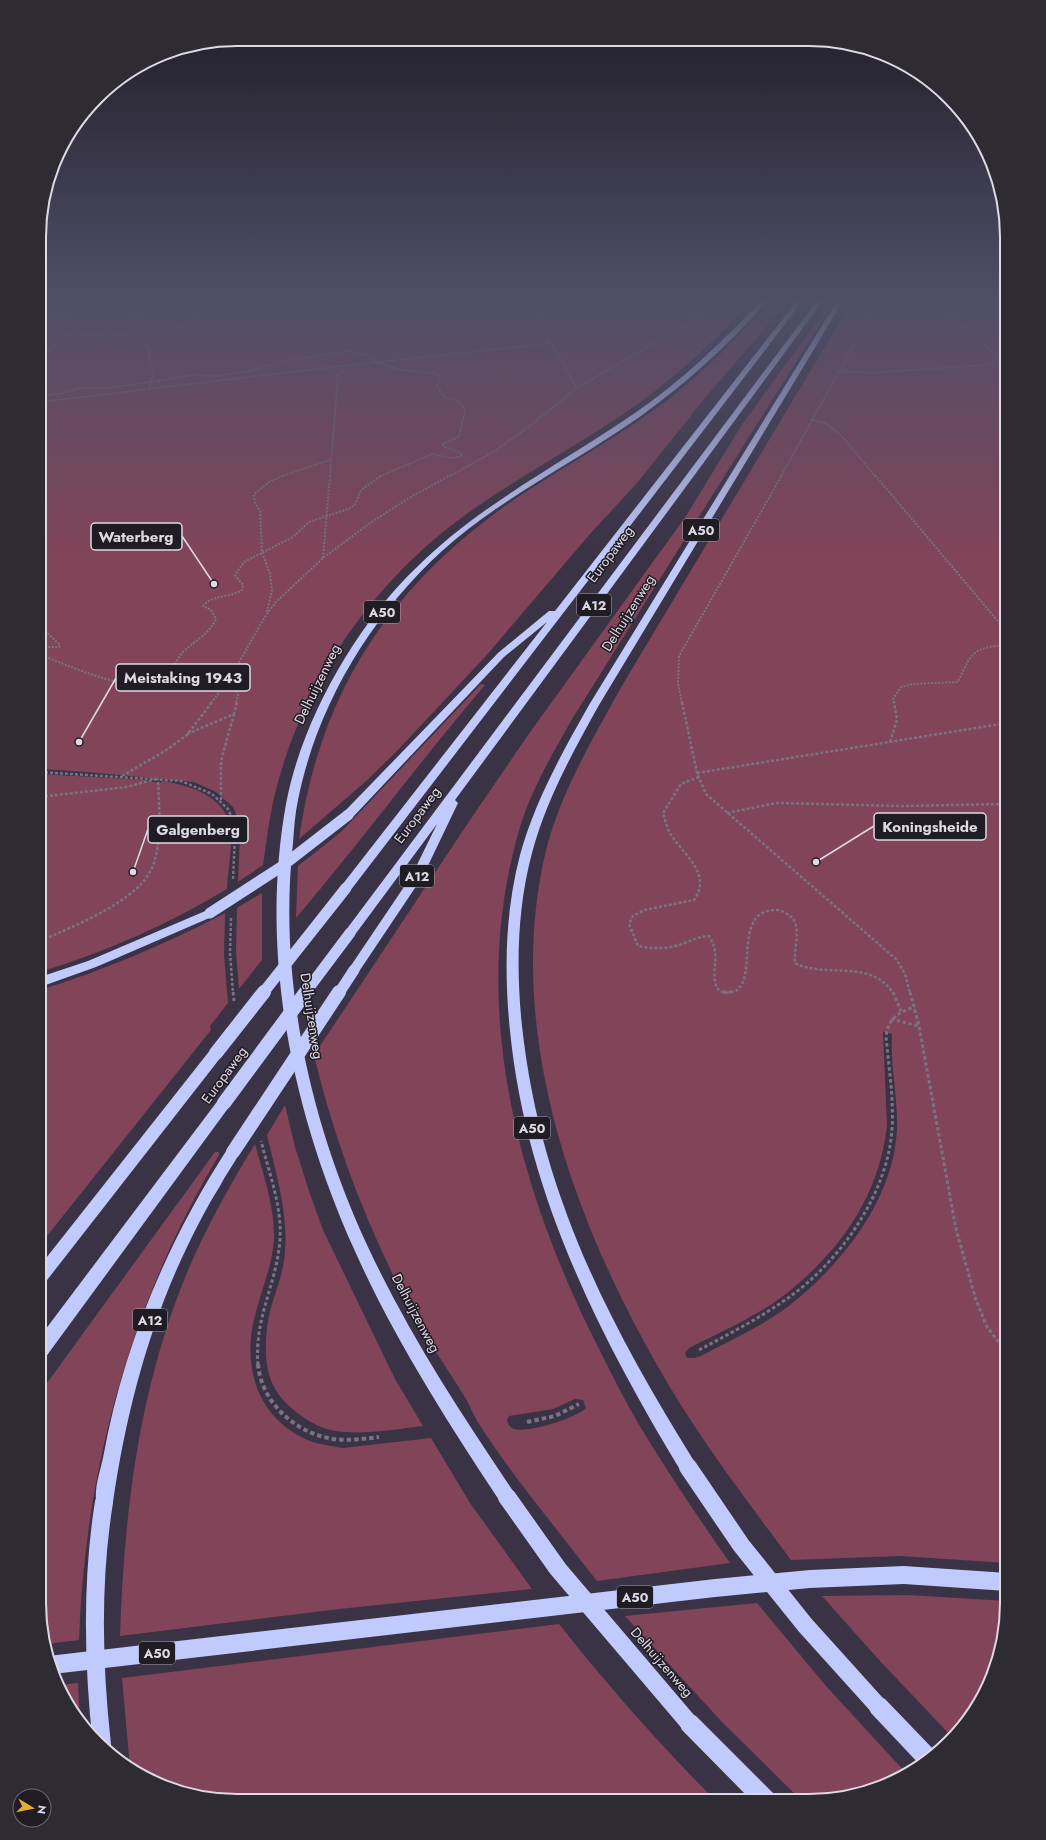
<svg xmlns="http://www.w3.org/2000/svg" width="1046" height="1840" font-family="Jost,sans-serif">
<rect width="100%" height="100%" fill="#3a3245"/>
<g fill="#824459" fill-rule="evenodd">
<path d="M41 298H755C719 336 682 372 639 403 575 449 504 483 443 532 359 600 294 701 272 807 268 826 266 846 263 865L238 882 240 833 238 819 233 807 216 792 194 782 86 772 40 769Z"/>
<path d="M774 298H791L705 398 637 483 590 534 485 657 396 752 364 783 299 839C320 690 392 584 515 499 566 465 620 436 669 399 708 369 741 334 774 298Z"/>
<path d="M854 298H1007V1563L900 1556 791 1560C744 1497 696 1434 657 1365 572 1216 506 1032 544 859 558 796 592 740 623 684ZM883 1032 892 1034C890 1066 898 1097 897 1128 894 1197 846 1259 795 1301 769 1323 731 1340 701 1356L694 1358H687L685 1353 689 1348C722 1331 758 1316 787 1293 841 1250 879 1196 887 1126Z"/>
<path d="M828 306H831L574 716C554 751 532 788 520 827 467 1006 518 1190 600 1351 613 1377 626 1403 641 1428 669 1474 699 1519 730 1563L597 1581C556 1528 513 1477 477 1421 473 1414 470 1406 466 1399 448 1369 427 1340 410 1309 368 1228 335 1144 314 1055L468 823 528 735 686 516 741 426ZM575 1399 583 1400 586 1408C576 1418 529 1433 514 1429 510 1428 508 1424 507 1420L509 1416 553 1409Z"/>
<path d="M481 684 485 685C420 761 361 842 296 918L298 866 341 832Z"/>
<path d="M40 774 147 780 145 781 161 783 162 781C187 785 221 794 229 822 234 840 228 869 227 889 168 925 105 952 40 972Z"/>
<path d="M262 893V960L239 989 236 951 237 908Z"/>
<path d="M225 913 224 955 228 1003 210 1026 211 1030 39 1246 40 990C104 970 166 944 225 913Z"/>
<path d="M285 1105 295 1147 310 1194 323 1230 395 1379 423 1426C397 1429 370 1434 345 1432 328 1431 316 1426 303 1417 268 1393 263 1368 267 1328 270 1301 284 1277 285 1251 288 1211 276 1174 267 1135Z"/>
<path d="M255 1144C263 1174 275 1207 274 1239 272 1269 259 1295 253 1324 243 1375 262 1423 313 1442 323 1445 333 1446 343 1448L431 1438 470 1503 532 1589 339 1609 120 1636C124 1512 139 1390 186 1275 205 1230 229 1186 255 1144Z"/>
<path d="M215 1152H219V1155C131 1302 85 1469 79 1640L46 1644 39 1603V1394Z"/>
<path d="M908 1595 1007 1601V1616L992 1679 966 1724 952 1737 880 1661 822 1596Z"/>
<path d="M757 1603 826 1686 907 1774 873 1790 802 1801 721 1721 625 1616Z"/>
<path d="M559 1624C608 1686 660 1745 716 1801L211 1799 161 1786 130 1768 122 1678Z"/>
<path d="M78 1683 80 1722 72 1713 59 1685Z"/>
</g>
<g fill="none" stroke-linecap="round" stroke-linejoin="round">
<g stroke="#7a7383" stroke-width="1.5" stroke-dasharray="1.5 1" stroke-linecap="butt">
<path d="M93 298 102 305 150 301 159 298"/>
<path d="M525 298 577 388"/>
<path d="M877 303 1007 302"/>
<path d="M110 304 125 307 129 313 144 318V341L150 350 149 360 154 375 150 382V390"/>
<path d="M41 325 63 315 98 307 110 298"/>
<path d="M40 355 53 349 65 336 72 332 110 337 144 329 177 328 189 324 194 320C196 302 213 301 228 298"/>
<path d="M838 371 869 373 987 365 996 361 997 356 941 307V304L946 303"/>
<path d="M40 396 59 394 81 388H111L195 375 216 376 251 371 279 362 349 351 368 356 378 363 398 369 438 374 440 380 437 386 444 397 459 401 465 410 459 437 442 444 443 446 461 453 462 456 451 458 432 454 381 476"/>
<path d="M40 402 342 366 545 344 550 341"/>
<path d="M812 420 825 423 841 435 875 476"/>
<path d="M282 476 330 460"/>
<path d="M330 476 338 375 348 366"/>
<path d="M450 476 495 451 531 425 577 388 705 313 717 303V298"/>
<path d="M781 476 880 298"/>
</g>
<g stroke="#7a7383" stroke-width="2" stroke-dasharray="2 1.5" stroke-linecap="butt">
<path d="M875 475 1007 632"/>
<path d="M323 558 330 475"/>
<path d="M267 612 272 590 270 574 262 552 260 511 255 503 254 494 269 482 284 475"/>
<path d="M40 626 60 645 59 647H42L41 655C64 664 139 697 160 682 172 675 175 660 184 651 196 640 209 634 216 619L211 610 203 606C213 594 230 598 242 590L243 585 235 575 244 562 293 537 309 522 348 509 355 505 361 490 382 475"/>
<path d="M230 678 238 695 236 703"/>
<path d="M211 703 230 678 266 615 276 602 323 558 370 523 409 498 451 475"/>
<path d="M682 703 678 684 679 656 782 475"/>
<path d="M894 703 893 699 901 687 913 684 958 682C971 653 973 647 1007 645"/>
</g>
<g stroke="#7a7383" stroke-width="2.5" stroke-dasharray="3 2" stroke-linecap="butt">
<path d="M682 702 697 773 706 794 897 960 905 974 910 993"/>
<path d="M187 734 234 714 237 702"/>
<path d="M890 742 897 720 894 702"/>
<path d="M40 772 181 781 212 794 228 809 233 820 235 834 233 879"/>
<path d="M697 773 1007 723"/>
<path d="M122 776 165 751 187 735 212 702"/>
<path d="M699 777 681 784 663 813C665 819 667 828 670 833 682 854 713 873 694 900L644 910 633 916 629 924 638 946C652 949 668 949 682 944 691 941 699 936 709 936 712 941 714 945 715 951 717 961 710 984 720 991 725 994 731 992 736 991 738 989 740 987 742 984 753 963 737 910 776 910 779 910 782 911 785 913 805 921 793 946 795 963 826 979 870 958 893 993"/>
<path d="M40 797 126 787 156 779"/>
<path d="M221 800V761L234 714"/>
<path d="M727 813 776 803 902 806 1007 804"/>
<path d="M231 918 230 953 233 993"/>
<path d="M40 941C72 927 133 903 150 872 163 848 159 806 158 779"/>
</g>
<g stroke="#7a7383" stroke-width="3" stroke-dasharray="3.5 2.5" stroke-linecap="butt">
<path d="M233 992 234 1001"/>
<path d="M723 992H731"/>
<path d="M893 992 901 1011"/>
<path d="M910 992 919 1026 956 1229 976 1300 987 1327 1007 1353"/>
<path d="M891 1019 919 1026"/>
<path d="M699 1350C729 1334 760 1318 788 1298 835 1265 877 1208 889 1151 897 1114 889 1073 886 1036 889 1018 898 1012 915 1007"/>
<path d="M258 1365C254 1317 277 1284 280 1239 282 1206 269 1173 261 1141"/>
</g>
<g stroke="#7a7383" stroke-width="4" stroke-dasharray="4.5 3" stroke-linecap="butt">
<path d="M258 1364C261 1402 295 1433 333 1439 348 1441 364 1439 379 1437"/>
<path d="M527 1422 555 1416 579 1404"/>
</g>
<g fill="#c1cafd" fill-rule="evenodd">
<path d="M764 298H770C732 342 688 382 641 416 576 462 502 497 442 551 371 616 317 705 298 800 295 814 294 829 293 843 278 980 310 1122 368 1247 408 1333 460 1412 513 1491L516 1497 513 1503 507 1506 501 1503C447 1421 394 1339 354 1249 292 1111 259 954 286 804 301 722 356 625 416 568 479 505 559 465 632 415 681 382 723 341 764 298Z"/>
<path d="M799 298H805L350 891H342L340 888 342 885 547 622 504 657 352 818H344L343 815 344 812 498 653 549 611H555Z"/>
<path d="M819 298H825L455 800 458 803 423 876 358 973 354 975 350 973 348 970 350 967 412 875 437 824 354 936 350 937 346 936 344 933 346 930Z"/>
<path d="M839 298H845L599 705C573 752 546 800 532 853 517 909 516 969 522 1026 540 1192 608 1322 694 1461L697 1467 694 1473 688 1476 682 1473C599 1336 526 1192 510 1031 504 972 505 912 520 855 535 801 562 753 589 705Z"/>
<path d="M210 909 214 910 216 913 214 916 96 967 40 987V977L88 961Z"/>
<path d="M216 1048 221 1049 223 1053 221 1057 44 1284 39 1286V1267L211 1049Z"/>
<path d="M224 1097 229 1099 231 1103 229 1107 45 1358 39 1360V1338L219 1099Z"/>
<path d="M233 1146 238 1148 240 1152C234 1164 226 1174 220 1186 208 1205 197 1226 187 1247 148 1328 126 1414 113 1502L110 1508 104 1511 98 1508C92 1494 100 1472 103 1458 123 1347 167 1242 228 1148Z"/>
<path d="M904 1566 1007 1573V1591L904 1584 810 1588 715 1597 53 1674 50 1667 48 1656 715 1579 810 1570Z"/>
<path d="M878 1696 885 1699 936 1752 921 1766 871 1713 868 1706 871 1699Z"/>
<path d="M689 1713 696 1716 774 1794 777 1801H752L682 1730 679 1723 682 1716Z"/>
</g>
<g stroke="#c1cafd" stroke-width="11">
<path d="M210 913 281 867 348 815"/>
<path d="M263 993 346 888"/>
<path d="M305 993 350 933"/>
<path d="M339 993 354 970"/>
</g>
<g stroke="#c1cafd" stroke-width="14">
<path d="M216 1053 264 992"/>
<path d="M224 1103 306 992"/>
<path d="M233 1152 339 992"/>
</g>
<g stroke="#c1cafd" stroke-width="18">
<path d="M688 1467 741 1545 805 1625 878 1706"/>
<path d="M507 1497 558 1569 689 1723"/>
<path d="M102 1745C93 1664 91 1583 104 1502"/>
</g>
</g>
<linearGradient id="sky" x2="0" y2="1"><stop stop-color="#201c26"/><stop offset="0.54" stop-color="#4f4f68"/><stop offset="1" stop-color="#4f4f68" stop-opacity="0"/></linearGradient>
<rect width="1046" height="556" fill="url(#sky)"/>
<g text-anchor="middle" stroke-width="3" stroke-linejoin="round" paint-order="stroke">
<g fill="#201c24" stroke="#a5a1ab" stroke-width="1">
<rect x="683" y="519" width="36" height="22" rx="3"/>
<rect x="577" y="594" width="34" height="22" rx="3"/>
<rect x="364" y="601" width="36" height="22" rx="3"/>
<rect x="400" y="865" width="34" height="22" rx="3"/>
<rect x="514" y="1117" width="36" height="22" rx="3"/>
<rect x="133" y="1309" width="34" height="22" rx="3"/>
<rect x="617" y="1586" width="36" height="22" rx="3"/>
<rect x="139" y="1642" width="36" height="22" rx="3"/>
</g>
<g font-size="13" font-weight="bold" fill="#dedae5">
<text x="701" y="535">A50</text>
<text x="594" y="610">A12</text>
<text x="382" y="617">A50</text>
<text x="417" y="881">A12</text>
<text x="532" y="1133">A50</text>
<text x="150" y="1325">A12</text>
<text x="635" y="1602">A50</text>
<text x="157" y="1658">A50</text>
</g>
<g font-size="14" fill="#dedae5" stroke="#201c24">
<text transform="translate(610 554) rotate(-53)" y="5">Europaweg</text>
<text transform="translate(628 613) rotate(-58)" y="5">Delhuijzenweg</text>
<text transform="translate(317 684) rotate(-64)" y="5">Delhuijzenweg</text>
<text transform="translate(417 815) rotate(-53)" y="5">Europaweg</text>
<text transform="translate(312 1016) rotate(81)" y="5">Delhuijzenweg</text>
<text transform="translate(224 1075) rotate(-54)" y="5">Europaweg</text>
<text transform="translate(416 1313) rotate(62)" y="5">Delhuijzenweg</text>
<text transform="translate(662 1662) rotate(49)" y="5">Delhuijzenweg</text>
</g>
</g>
<path d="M0 0H1046V1840H0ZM237 46H809A191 191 0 0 1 1000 237V1603A191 191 0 0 1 809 1794H237A191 191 0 0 1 46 1603V237A191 191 0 0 1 237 46Z" fill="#2f2b33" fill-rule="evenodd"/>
<path fill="none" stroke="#dedae5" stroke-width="2" d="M237 46H809A191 191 0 0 1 1000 237V1603A191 191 0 0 1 809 1794H237A191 191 0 0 1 46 1603V237A191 191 0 0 1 237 46Z"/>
<path fill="none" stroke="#dedae5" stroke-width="1.5" d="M214 584L182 536M79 742L116 678M816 862L874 826M133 872L148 829"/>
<g fill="#dedae5" stroke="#201c24" stroke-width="1.5">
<circle cx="214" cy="584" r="4"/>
<circle cx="79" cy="742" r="4"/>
<circle cx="816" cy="862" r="4"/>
<circle cx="133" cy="872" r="4"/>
</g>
<g fill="#201c24" stroke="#dedae5" stroke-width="1.5">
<rect x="91" y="523" width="91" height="27" rx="4"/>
<rect x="116" y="664" width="134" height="27" rx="4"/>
<rect x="874" y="813" width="112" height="27" rx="4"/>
<rect x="148" y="816" width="100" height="27" rx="4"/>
</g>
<g font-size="15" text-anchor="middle" font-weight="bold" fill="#dedae5">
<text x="136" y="542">Waterberg</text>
<text x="183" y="683">Meistaking 1943</text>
<text x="930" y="832">Koningsheide</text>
<text x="198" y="835">Galgenberg</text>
</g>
<g transform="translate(32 1808) rotate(100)"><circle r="19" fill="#201c24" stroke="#6c6871"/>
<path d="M0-3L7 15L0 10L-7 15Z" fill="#e5ad35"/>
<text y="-6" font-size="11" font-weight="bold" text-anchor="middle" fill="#dedae5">N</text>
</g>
</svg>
